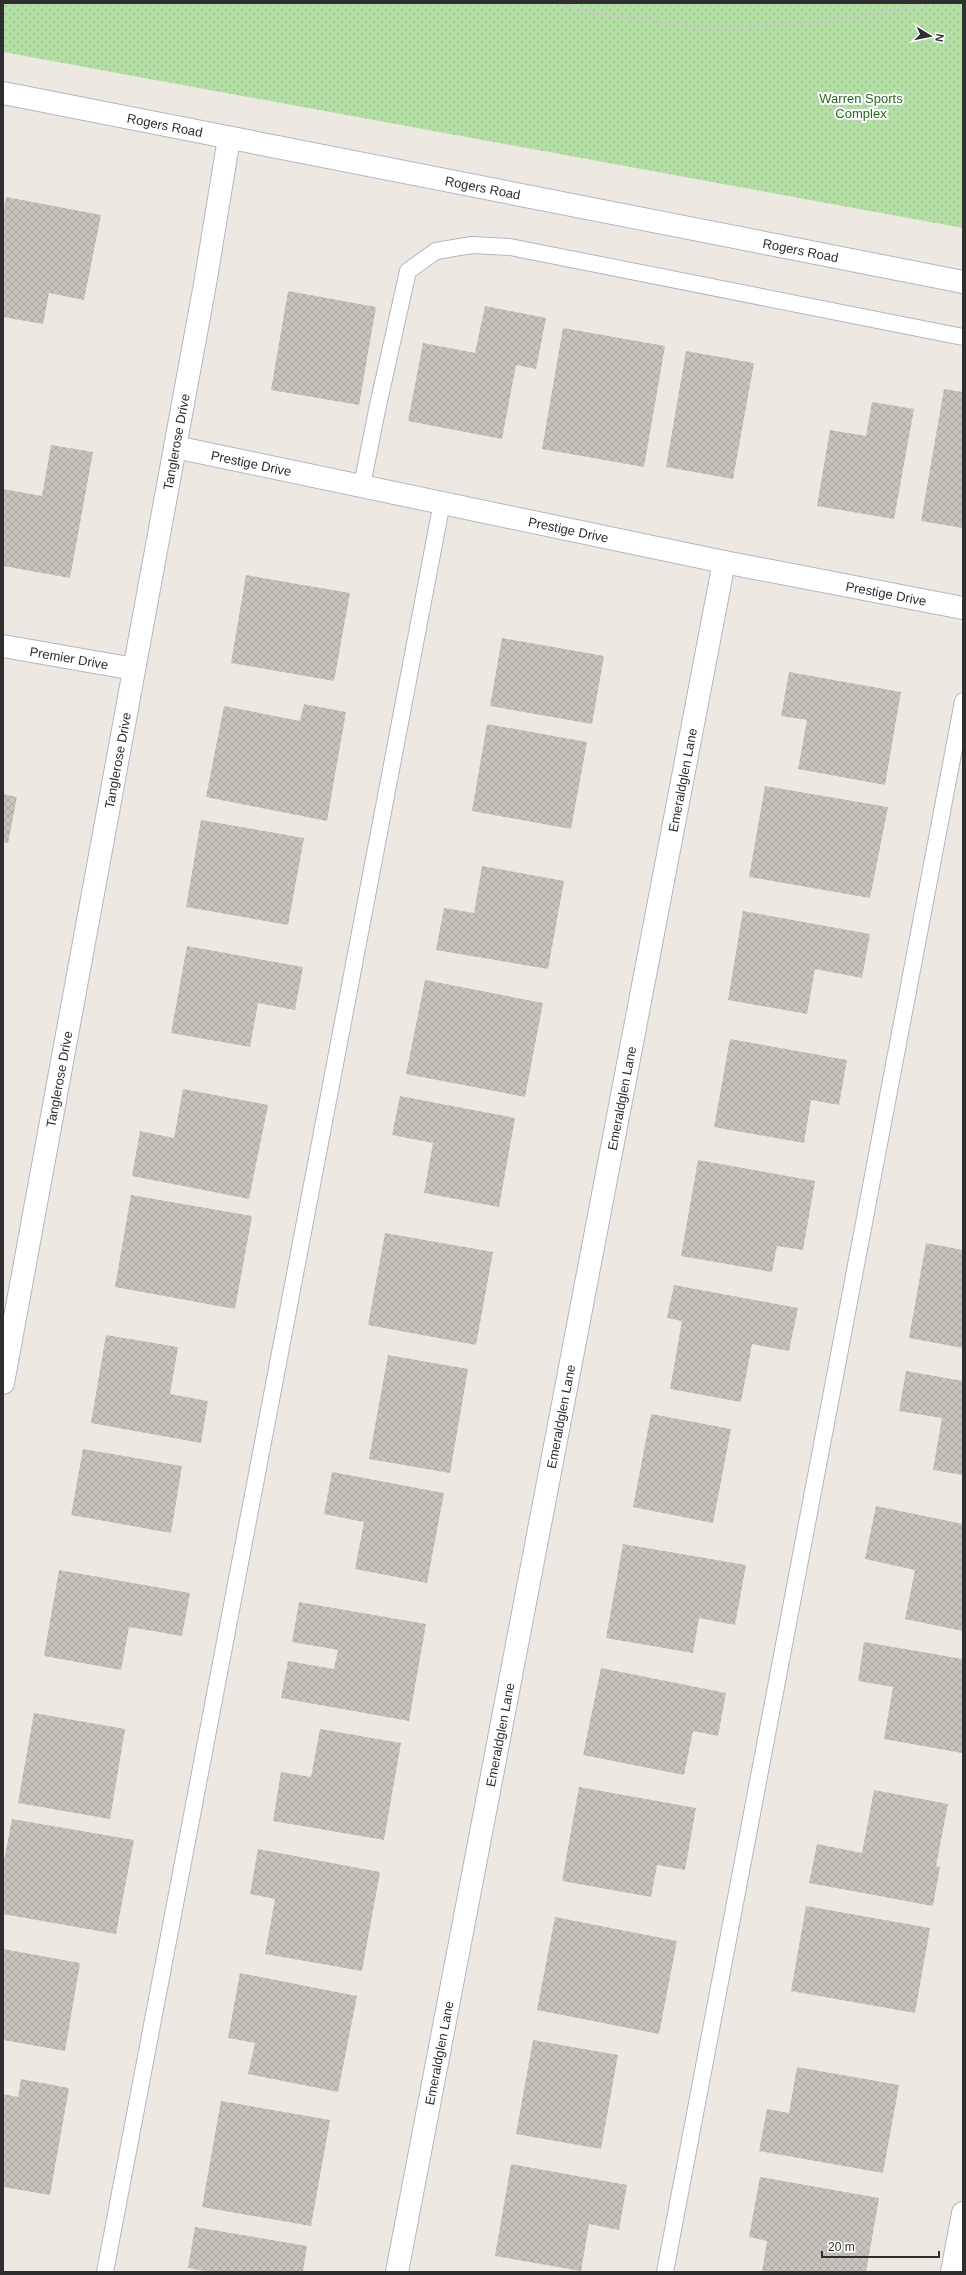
<svg xmlns="http://www.w3.org/2000/svg" width="966" height="2275" font-family="Helvetica,sans-serif">
<defs>
<pattern id="green-dots" width="8" height="8" patternUnits="userSpaceOnUse"><rect width="8" height="8" fill="#b3dea4"/><path d="M2 2h.1M6 6h.1" fill="none" stroke="#9abf8e" stroke-width="1.8" stroke-linecap="round"/></pattern>
<pattern id="building-cross-hatch" width="8" height="8" patternUnits="userSpaceOnUse"><rect width="8" height="8" fill="#c6c3bd"/><path d="M0 0l8 8M0 8l8-8" fill="none" stroke="#aaa8a3"/></pattern>
</defs>
<rect width="100%" height="100%" fill="#ede9e2"/>
<path fill="url(#green-dots)" d="M3 3H963V228L3 52Z"/>
<g fill="url(#building-cross-hatch)">
<path d="M6 197 101 215 84 300 49 293 43 324 3 317V213Z"/>
<path d="M288 291 376 307 359 405 271 390Z"/>
<path d="M485 306 546 318 536 369 516 365 502 439 408 421 423 343 475 353Z"/>
<path d="M563 328 665 346 644 467 542 449Z"/>
<path d="M686 351 754 363 733 479 666 467Z"/>
<path d="M944 389 963 392V528L921 521Z"/>
<path d="M872 402 914 409 894 519 817 506 830 430 866 436Z"/>
<path d="M51 445 93 452 70 578 3 566V489L42 496Z"/>
<path d="M246 575 350 593 334 681 231 663Z"/>
<path d="M502 638 604 656 592 724 490 706Z"/>
<path d="M789 672 901 692 885 785 798 769 807 720 781 716Z"/>
<path d="M304 704 346 712 327 821 206 797 224 706 300 721Z"/>
<path d="M487 724 587 742 571 829 472 811Z"/>
<path d="M765 786 888 807 870 898 749 877Z"/>
<path d="M3 794 17 797 8 843 3 842Z"/>
<path d="M201 820 304 838 288 925 186 907Z"/>
<path d="M482 866 564 881 548 969 436 950 444 908 474 913Z"/>
<path d="M743 911 870 934 862 978 815 969 807 1014 728 1000Z"/>
<path d="M187 946 303 967 295 1010 258 1003 250 1047 171 1033Z"/>
<path d="M425 980 543 1003 525 1097 406 1074Z"/>
<path d="M730 1039 847 1060 839 1105 811 1100 804 1143 714 1127Z"/>
<path d="M183 1089 268 1105 249 1199 132 1176 140 1131 174 1138Z"/>
<path d="M400 1096 515 1118 499 1207 424 1193 433 1143 392 1135Z"/>
<path d="M698 1160 815 1181 803 1250 777 1246 772 1272 681 1256Z"/>
<path d="M131 1195 252 1216 235 1309 115 1287Z"/>
<path d="M385 1233 493 1252 476 1345 368 1325Z"/>
<path d="M926 1243 963 1250V1348L909 1338Z"/>
<path d="M674 1285 798 1308 789 1351 752 1344 741 1402 670 1389 682 1321 667 1318Z"/>
<path d="M106 1335 178 1347 170 1394 208 1401 201 1443 91 1423Z"/>
<path d="M388 1355 468 1369 450 1473 369 1459Z"/>
<path d="M906 1371 963 1381V1475L933 1470 942 1418 899 1411Z"/>
<path d="M651 1414 731 1429 713 1523 633 1507Z"/>
<path d="M83 1449 182 1466 171 1533 71 1515Z"/>
<path d="M332 1472 444 1493 427 1583 355 1569 364 1522 324 1514Z"/>
<path d="M876 1506 963 1524V1631L905 1619 915 1570 865 1559Z"/>
<path d="M623 1544 746 1565 735 1625 699 1618 693 1653 606 1638Z"/>
<path d="M59 1570 190 1593 182 1636 129 1627 121 1670 44 1656Z"/>
<path d="M299 1602 426 1624 409 1721 281 1698 288 1661 334 1669 338 1650 292 1642Z"/>
<path d="M864 1642 963 1659 962 1753 884 1739 893 1687 858 1681Z"/>
<path d="M601 1668 726 1693 718 1736 693 1731 684 1775 583 1755Z"/>
<path d="M34 1713 125 1729 110 1819 18 1803Z"/>
<path d="M320 1729 401 1743 384 1840 273 1821 281 1772 311 1777Z"/>
<path d="M579 1787 696 1808 685 1870 657 1865 651 1897 562 1881Z"/>
<path d="M874 1790 948 1804 936 1866 940 1867 933 1906 809 1883 817 1844 862 1853Z"/>
<path d="M12 1819 134 1840 116 1934 3 1914V1866Z"/>
<path d="M258 1849 380 1872 362 1971 265 1954 275 1899 250 1894Z"/>
<path d="M806 1906 930 1928 915 2013 791 1991Z"/>
<path d="M555 1917 677 1941 659 2034 537 2010Z"/>
<path d="M3 1949 80 1963 65 2051 3 2040Z"/>
<path d="M240 1973 357 1996 338 2092 248 2074 255 2043 228 2038Z"/>
<path d="M533 2040 618 2055 601 2149 516 2134Z"/>
<path d="M797 2067 899 2085 883 2173 759 2151 767 2109 789 2113Z"/>
<path d="M21 2079 69 2088 50 2195 3 2187V2094L18 2097Z"/>
<path d="M221 2101 330 2120 311 2226 202 2207Z"/>
<path d="M511 2164 627 2185 619 2230 589 2224 581 2271 495 2256Z"/>
<path d="M760 2177 879 2198 866 2272H762L767 2241 749 2237Z"/>
<path d="M195 2227 307 2246 303 2272H210L188 2268Z"/>
</g>
<g fill="none" stroke-linecap="round" stroke-linejoin="round">
<defs>
<g id="service">
<path d="M362 485 377 410 408 271 436 251 472 245 510 247 963 337"/>
<path d="M105 2272 442 502"/>
<path d="M665 2272 963 701"/>
</g>
<g id="minor">
<path id="s1" d="M175 447 724 562 963 608"/>
<path id="s2" d="M3 646 134 669"/>
<path id="s3" d="M3 1383 205 284 229 138"/>
<path id="s4" d="M397 2272 724 562"/>
<path d="M952 2272 963 2213"/>
</g>
<g id="tertiary">
<path id="s5" d="M3 93 963 282"/>
</g>
</defs>
<use href="#service" stroke="#b5b6c0" stroke-width="18"/>
<use href="#minor" stroke="#b5b6c0" stroke-width="24"/>
<use href="#tertiary" stroke="#b5b6c0" stroke-width="24"/>
<path stroke="#c9c9c9" stroke-width="2.5" stroke-dasharray="3 2" stroke-linecap="butt" d="M557 3 605 15 712 29 846 20 929 3"/>
<use href="#service" stroke="#fff" stroke-width="16"/>
<use href="#minor" stroke="#fff" stroke-width="22"/>
<use href="#tertiary" stroke="#fff" stroke-width="22"/>
</g>
<g text-anchor="middle" stroke-width="4" stroke-linejoin="round" paint-order="stroke">
<g font-size="13" fill="#2a6523" stroke="#fff">
<text x="861" y="103">Warren Sports<tspan x="861" dy="15">Complex</tspan></text>
</g>
<g font-size="13" fill="#2e2e2e" stroke="#fff">
<text dy="5" stroke="none"><textPath href="#s5" startOffset="165">Rogers Road</textPath></text>
<text dy="5" stroke="none"><textPath href="#s5" startOffset="489">Rogers Road</textPath></text>
<text dy="5" stroke="none"><textPath href="#s5" startOffset="813">Rogers Road</textPath></text>
<text dy="5" stroke="none"><textPath href="#s3" startOffset="957">Tanglerose Drive</textPath></text>
<text dy="5" stroke="none"><textPath href="#s1" startOffset="78">Prestige Drive</textPath></text>
<text dy="5" stroke="none"><textPath href="#s1" startOffset="402">Prestige Drive</textPath></text>
<text dy="5" stroke="none"><textPath href="#s1" startOffset="726">Prestige Drive</textPath></text>
<text dy="5" stroke="none"><textPath href="#s2" startOffset="67">Premier Drive</textPath></text>
<text dy="5" stroke="none"><textPath href="#s3" startOffset="633">Tanglerose Drive</textPath></text>
<text dy="5" stroke="none"><textPath href="#s4" startOffset="1519">Emeraldglen Lane</textPath></text>
<text dy="5" stroke="none"><textPath href="#s3" startOffset="309">Tanglerose Drive</textPath></text>
<text dy="5" stroke="none"><textPath href="#s4" startOffset="1195">Emeraldglen Lane</textPath></text>
<text dy="5" stroke="none"><textPath href="#s4" startOffset="871">Emeraldglen Lane</textPath></text>
<text dy="5" stroke="none"><textPath href="#s4" startOffset="547">Emeraldglen Lane</textPath></text>
<text dy="5" stroke="none"><textPath href="#s4" startOffset="223">Emeraldglen Lane</textPath></text>
</g>
</g>
<rect width="966" height="2275" fill="none" stroke="#2e2e2e" stroke-width="8"/>
<g transform="translate(930 36) rotate(100)" stroke="#ffffff" stroke-width="3" paint-order="stroke">
<path d="M0-3L7 15L0 10L-7 15Z" fill="#2e2e2e"/>
<text y="-6" font-size="11" font-weight="bold" text-anchor="middle" fill="#2e2e2e">N</text>
</g>
<path d="M822 2251v6h117v-6" fill="none" stroke="#2e2e2e" stroke-width="2"/>
<text x="828" y="2251" font-size="12" fill="#2e2e2e" stroke="#ffffff" stroke-width="3" paint-order="stroke">20 m</text>
</svg>
